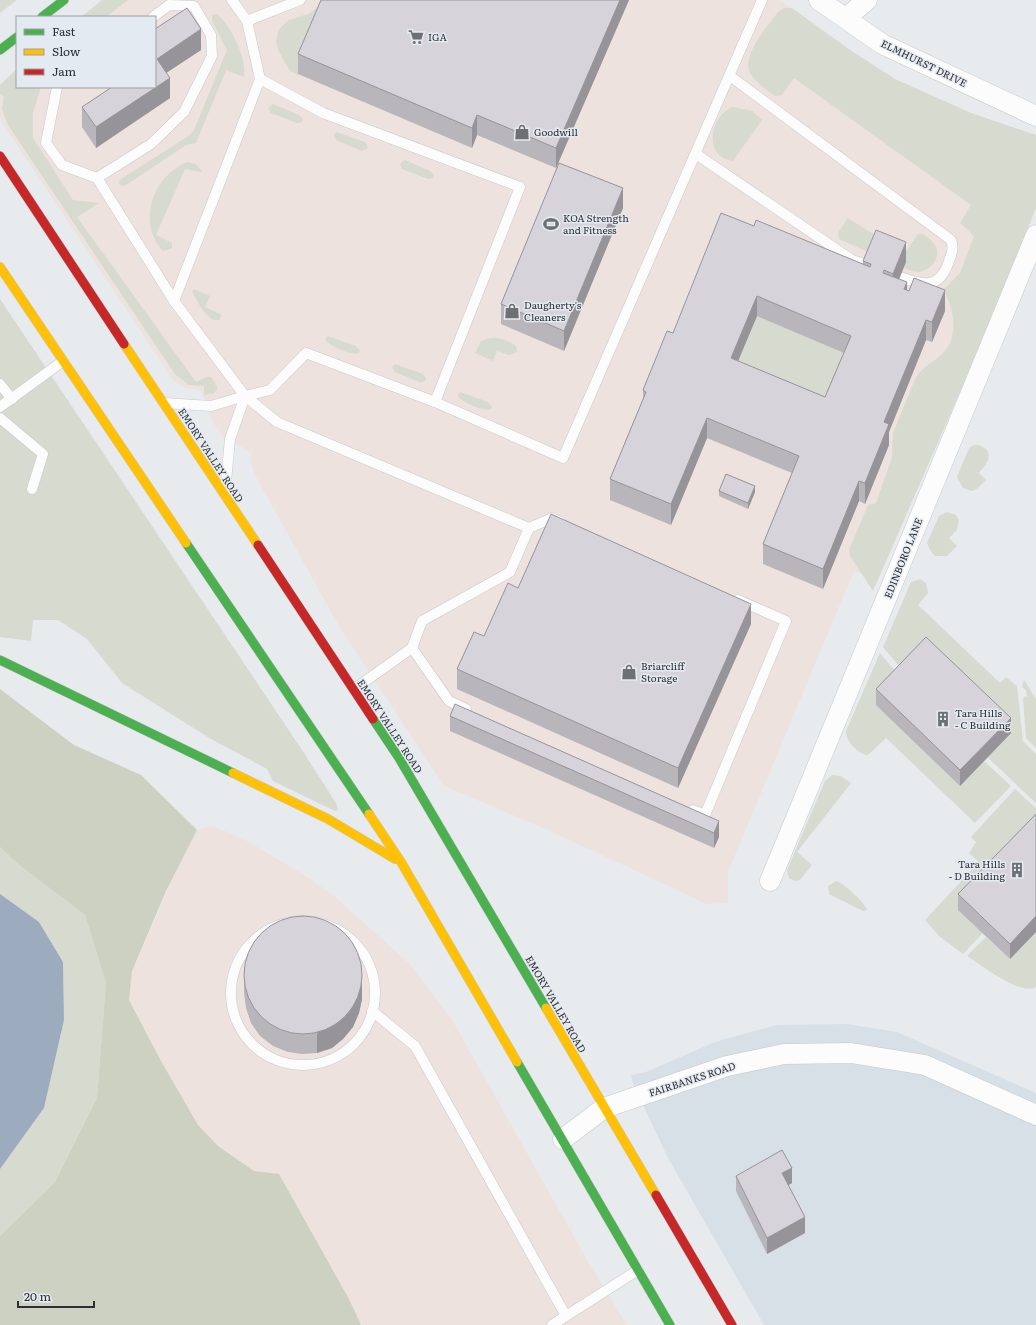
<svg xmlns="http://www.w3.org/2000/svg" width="1036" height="1325" font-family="Literata,serif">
<rect width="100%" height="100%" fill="#e8ebee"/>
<g fill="#eee2de">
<path d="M102 0H780L850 50 895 79 971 113 1036 135V208L1030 224 962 387 877 582 854 571 728 872V903L707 904 552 832 444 786 340 628 256 477 252 467 250 452 222 436 211 419 201 391 184 387 173 380 2 122 0 116V85L17 69V87H155V17H81Z"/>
<path d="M213 826 242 838 303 874 334 896 411 965 454 1023 590 1265 627 1325H361L349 1299 279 1174 254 1171 218 1146 198 1125 161 1061 129 1000 132 971 180 862 197 830Z"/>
</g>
<path fill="#d7dfe7" d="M847 1024 897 1032 1036 1093V1325H764L668 1158 633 1084 631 1075 646 1072 715 1042 776 1025Z"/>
<g fill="#d6dacf">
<path d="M0 0H17L0 13Z"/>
<path d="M102 0H128L106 17H81Z"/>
<path d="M329 0 298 75 290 71 278 50 276 42 279 29 289 20 308 14Z"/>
<path d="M784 8H792L850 50 895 79 971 113 1036 135V208L962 387 873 591 850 556 849 550 868 505 876 503 892 457 893 433 916 377C923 366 936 361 944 352 959 337 954 305 943 290L960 273 974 236 960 223 971 205 794 78 782 95 775 96C767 90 757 83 751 75 739 57 768 26 778 12Z"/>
<path d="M217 14C231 26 247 58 244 77L226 70 196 143 186 145 126 185 121 186 119 182 121 179 190 135 194 130 227 50 212 21V15Z"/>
<path d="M17 69V87H41L33 113V138L73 200 99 203 77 217 196 382 206 377H211L218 388 214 393 204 395V386L189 385 175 374 8 125 2 109 4 97 0 94V85Z"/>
<path d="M273 104 299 115 303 119 302 122 297 123 271 113 268 108Z"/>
<path d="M733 107 752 111 762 120 733 161C702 157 710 115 733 107Z"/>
<path d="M336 132 365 142 368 147 367 149 362 151 336 140 334 135Z"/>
<path d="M405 160 430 171 434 175 433 178 428 179 402 169 400 164Z"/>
<path d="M187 162 196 164 202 172 185 169 156 235 172 243V248L163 251C137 222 152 177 187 162Z"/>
<path d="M848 218 873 234 874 238 868 252 839 239 838 233Z"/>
<path d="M918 234H923C927 237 934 242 936 247 941 258 930 271 919 272 913 272 909 270 904 268V254Z"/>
<path d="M194 289 210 296 205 307 222 315 219 320C207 323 198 301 192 292Z"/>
<path d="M0 299 304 753 336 803 338 810 335 811 273 781 267 769 211 739 122 683 87 639 58 620H33L31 641 0 637Z"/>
<path d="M757 316 851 356 825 418 731 378Z"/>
<path d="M328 336 356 346 360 351 359 353C353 356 328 346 325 339Z"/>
<path d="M490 338C499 337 510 341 516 346L517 352 509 355 497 351 493 361 475 353 481 341Z"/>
<path d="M395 364 423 374 426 378 425 381 421 383 395 372 392 367Z"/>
<path d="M460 392 488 402 492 407 491 409C485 412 459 402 458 395Z"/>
<path d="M974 445H979L986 449C993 459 985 465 979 473L986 480 978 488 972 491 963 488 957 477 969 448Z"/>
<path d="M947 512 956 515 959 520 957 530 949 538 957 546 947 556H935L930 550 927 543 939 516Z"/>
<path d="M920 579 926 583 928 593 918 605 1000 683 1006 677 1017 686 1023 741 1036 754V803C983 753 929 703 883 647L911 582Z"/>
<path d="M880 653 901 678 876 705 984 761 1011 786 975 823 886 738 868 755C857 754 846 741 846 731Z"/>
<path d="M1024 680 1036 699V748L1026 738 1023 699 1024 696 1027 697 1026 690 1022 687Z"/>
<path d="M832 775 841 776 851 783 797 852 812 865 800 880 795 881 789 878 787 870 825 781Z"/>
<path d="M1015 789 1036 808V829L959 910 983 933 963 954 940 937 925 920 979 862 969 853 976 842 971 837Z"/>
<path d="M0 847 19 865 85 915 106 983 97 1098 55 1182 0 1236V1169L44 1108 64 1020 63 962 39 922 0 894Z"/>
<path d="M836 881C844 883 865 903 867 910L863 911 829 894 828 886Z"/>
<path d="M1036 932V987C1022 997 980 964 967 956L986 937 1010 959Z"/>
</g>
<path fill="#ccd1c1" d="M0 689 74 745 141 775 197 830 166 891 132 971 129 1000 161 1061 198 1125 218 1146 254 1171 279 1174 349 1299 361 1325H0V1236L55 1182 97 1098 106 983 85 915 19 865 0 847Z"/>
<path fill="#9dabbe" d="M0 894 39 922 63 962 64 1020 44 1108 0 1169Z"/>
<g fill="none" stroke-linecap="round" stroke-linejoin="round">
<defs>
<g id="lane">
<path d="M232 0 247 21 260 79 174 301 245 396 270 390 306 353 435 402 563 458 762 0"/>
<path d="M247 21 300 0"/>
<path d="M730 76 951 240C954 247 952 253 949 261 940 289 924 286 900 277"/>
<path d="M260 79 323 113 520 187 435 402"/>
<path d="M57 87 46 143 62 165 97 178 174 301"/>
<path d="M696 154 852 260 869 266"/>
<path d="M97 178 151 144 184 112 212 56 211 35 194 6 169 5 153 17"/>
<path d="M0 384 12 399"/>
<path d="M245 396 277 422 529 528 510 572 422 621 412 648 354 689"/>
<path d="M164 403 211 406 245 396"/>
<path d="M0 407 63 361"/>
<path d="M0 418 43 454 32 489"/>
<path d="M225 492 230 439 245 396"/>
<path d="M529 528 552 518 561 522"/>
<path d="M412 648 449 701 466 709"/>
<path d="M693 810 705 815 786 621 738 600"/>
<circle cx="303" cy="993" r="72"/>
<path d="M372 1011 415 1046 566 1316"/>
<path d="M552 1325 638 1270"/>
</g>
<g id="street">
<path d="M819 0 882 44 1036 116"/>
<path d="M846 18 867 0"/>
<path d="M770 881 1036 235"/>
<path d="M563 1139 604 1108 727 1066 784 1054 851 1053 925 1065 1036 1115"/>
</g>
<g id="fast">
<path d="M42 17 64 0"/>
<path d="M0 50 17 37"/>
<path d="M186 543 369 814"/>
<path d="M0 660 233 773"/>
<path d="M373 719 399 758 546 1008"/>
<path d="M517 1062 670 1325"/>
</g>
<g id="slow">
<path d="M0 267 186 543"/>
<path d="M124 344 258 545"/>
<path d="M233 773 328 819 395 859"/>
<path d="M369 814 401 862 517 1062"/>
<path d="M546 1008 656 1195"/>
</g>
<g id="jam">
<path d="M0 156 124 344"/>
<path d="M258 545 373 719"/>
<path d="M656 1195 732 1325"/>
</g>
</defs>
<use href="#lane" stroke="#c7c9cc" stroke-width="11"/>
<use href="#street" stroke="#c7c9cc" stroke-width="21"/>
<use href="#fast" stroke="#c7c9cc" stroke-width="10"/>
<use href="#slow" stroke="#c7c9cc" stroke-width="10"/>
<use href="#jam" stroke="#c7c9cc" stroke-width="10"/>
<use href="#lane" stroke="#fcfcfc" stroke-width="10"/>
<use href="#street" stroke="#fcfcfc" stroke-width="20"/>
<use href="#fast" stroke="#4caf50" stroke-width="9"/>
<use href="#slow" stroke="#ffc107" stroke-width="9"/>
<use href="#jam" stroke="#c62828" stroke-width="9"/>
</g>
<g fill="#b8b5bb" fill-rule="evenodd">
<path d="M321 0H629L556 168 477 135 472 148 298 74V54Z"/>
<path d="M155 29 201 50 166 73 170 98 96 148 82 127V107L155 87Z"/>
<path d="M623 208 564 351 501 324V304Z"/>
<path d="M754 226 863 264V261L906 262 899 279 907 290 945 311 932 342 926 340 889 432V445L865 504 859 501 823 589 763 564V544L792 473 707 438 671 525 610 500V479L643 399V390L673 333ZM757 316 844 353 825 397 738 361Z"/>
<path d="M719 491 755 492 748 509 719 496Z"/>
<path d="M518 588 751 624 678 788 457 689V669L484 636Z"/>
<path d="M876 689 1011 733 960 786 876 705Z"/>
<path d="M450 716 719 821V837L714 848 450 731Z"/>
<path d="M1036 814V932L1010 959 958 910V894Z"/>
<path d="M244 972 362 999 359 1013 353 1027 343 1039 332 1048 317 1053 302 1054 288 1052 273 1046 260 1036 251 1023 246 1008 244 993Z"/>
<path d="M736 1176 792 1183 788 1185 805 1233 767 1254 736 1191Z"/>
</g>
<g fill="#969499">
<path d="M620 0H629L556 168V148Z"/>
<path d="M201 29V50L157 79V59Z"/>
<path d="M170 78V98L96 148V127Z"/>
<path d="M477 115V135L472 148V128Z"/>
<path d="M623 188V208L564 351V331Z"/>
<path d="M906 242V262L893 294V274Z"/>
<path d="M907 282V303L904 289Z"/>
<path d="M945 290V311L932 342V322Z"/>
<path d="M757 296V316L731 378V358Z"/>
<path d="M926 320V340L889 432V445L865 504V483L884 422Z"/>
<path d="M707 418V438L671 525V504Z"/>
<path d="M859 481V501L823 589V569Z"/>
<path d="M755 486V492L748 509V503Z"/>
<path d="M751 604V624L678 788V768Z"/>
<path d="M1011 718V733L960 786V770Z"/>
<path d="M719 821V837L714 848V833Z"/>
<path d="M1036 916V932L1010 959V944Z"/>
<path d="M362 978V999L359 1013 353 1027 343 1039 332 1048 317 1053V1033Z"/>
<path d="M792 1168V1183L782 1189V1173Z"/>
<path d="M805 1217V1233L767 1254V1238Z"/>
</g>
<g fill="#d6d3da" stroke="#969499" fill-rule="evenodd">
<path d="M321 0H620L556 148 477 115 472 128 298 54Z"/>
<path d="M187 8 201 29 157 59 170 78 96 127 82 107 112 87H155V29Z"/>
<path d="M559 163 623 188 564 331 501 304Z"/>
<path d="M721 213 754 226 756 220 870 267 871 264 863 261 876 230 906 242 893 274 884 270 883 273 907 282 904 289 909 291 914 278 945 290 932 322 926 320 884 422 889 424 865 483 859 481 823 569 763 544 799 456 707 418 671 504 610 479 646 392 643 390 667 331 673 333ZM757 296 851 336 825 397 731 358Z"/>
<path d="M726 474 755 486 748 503 719 491Z"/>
<path d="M551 514 751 604 678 768 457 669 474 632 484 636 508 583 518 588Z"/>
<path d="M926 637 1011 718 960 770 876 689Z"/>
<path d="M455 704 719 821 714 833 450 716Z"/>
<path d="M1036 814V916L1010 944 958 894Z"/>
<circle cx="303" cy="975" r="59"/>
<path d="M782 1150 792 1168 782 1173 805 1217 767 1238 736 1176Z"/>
</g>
<defs>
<symbol id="supermarket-bare" viewBox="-9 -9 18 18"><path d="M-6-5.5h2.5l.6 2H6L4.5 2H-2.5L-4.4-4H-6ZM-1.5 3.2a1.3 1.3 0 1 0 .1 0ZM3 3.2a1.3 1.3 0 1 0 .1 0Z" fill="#6e7174" stroke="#e4eaf2" stroke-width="2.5" paint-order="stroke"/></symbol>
<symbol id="shop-bare" viewBox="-9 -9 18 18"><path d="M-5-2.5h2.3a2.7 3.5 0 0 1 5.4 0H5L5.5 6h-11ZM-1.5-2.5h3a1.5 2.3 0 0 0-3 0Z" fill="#6e7174" stroke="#e4eaf2" stroke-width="2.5" paint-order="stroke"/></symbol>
<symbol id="stadium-bare" viewBox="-9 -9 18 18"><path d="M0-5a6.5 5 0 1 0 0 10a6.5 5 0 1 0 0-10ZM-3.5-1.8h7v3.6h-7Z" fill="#6e7174" stroke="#e4eaf2" stroke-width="2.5" paint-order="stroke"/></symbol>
<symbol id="building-bare" viewBox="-9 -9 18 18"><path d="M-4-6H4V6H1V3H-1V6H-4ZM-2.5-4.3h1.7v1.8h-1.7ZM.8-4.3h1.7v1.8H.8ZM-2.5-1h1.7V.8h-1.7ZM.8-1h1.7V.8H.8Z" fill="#6e7174" stroke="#e4eaf2" stroke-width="2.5" paint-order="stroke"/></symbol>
</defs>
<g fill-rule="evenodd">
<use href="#supermarket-bare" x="405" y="26" width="22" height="22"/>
<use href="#shop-bare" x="511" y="121" width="22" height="22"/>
<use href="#stadium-bare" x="540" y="213" width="22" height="22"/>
<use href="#shop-bare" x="501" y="300" width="22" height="22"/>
<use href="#shop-bare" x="618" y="661" width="22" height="22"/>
<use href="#building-bare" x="932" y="708" width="22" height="22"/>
<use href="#building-bare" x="1006" y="859" width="22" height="22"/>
</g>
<g text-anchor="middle" stroke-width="3" stroke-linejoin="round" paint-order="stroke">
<g font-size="10" fill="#2d2f32" stroke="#e4eaf2" text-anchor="start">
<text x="428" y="41">IGA</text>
<text x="534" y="136">Goodwill</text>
<text x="563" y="222">KOA Strength<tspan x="563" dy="12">and Fitness</tspan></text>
<text x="524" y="309">Daugherty's<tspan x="524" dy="12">Cleaners</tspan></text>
<text x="641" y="670">Briarcliff<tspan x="641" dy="12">Storage</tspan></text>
<text x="955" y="717">Tara Hills<tspan x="955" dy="12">- C Building</tspan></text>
<text x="1005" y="868" text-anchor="end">Tara Hills<tspan x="1005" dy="12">- D Building</tspan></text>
</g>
<g font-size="10" fill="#2d2f32" stroke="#e4eaf2">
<text transform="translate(924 63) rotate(26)" y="4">ELMHURST DRIVE</text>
<text transform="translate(211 455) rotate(57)" y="4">EMORY VALLEY ROAD</text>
<text transform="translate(903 558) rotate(-68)" y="4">EDINBORO LANE</text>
<text transform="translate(390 726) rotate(57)" y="4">EMORY VALLEY ROAD</text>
<text transform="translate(556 1004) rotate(60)" y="4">EMORY VALLEY ROAD</text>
<text transform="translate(692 1079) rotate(-18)" y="4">FAIRBANKS ROAD</text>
</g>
</g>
<rect x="16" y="16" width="140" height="72" fill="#e4eaf2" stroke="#9b9fa5"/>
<rect x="24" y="29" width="20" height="6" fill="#4caf50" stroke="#9b9fa5"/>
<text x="52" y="36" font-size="12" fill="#2d2f32">Fast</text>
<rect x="24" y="49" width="20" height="6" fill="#ffc107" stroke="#9b9fa5"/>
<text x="52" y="56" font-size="12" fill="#2d2f32">Slow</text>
<rect x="24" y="69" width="20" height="6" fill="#c62828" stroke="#9b9fa5"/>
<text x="52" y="76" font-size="12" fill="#2d2f32">Jam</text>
<path d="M18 1301v6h76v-6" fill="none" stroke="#2d2f32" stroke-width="2"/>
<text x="24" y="1301" font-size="12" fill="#2d2f32" stroke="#e4eaf2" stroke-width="3" paint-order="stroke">20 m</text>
</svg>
